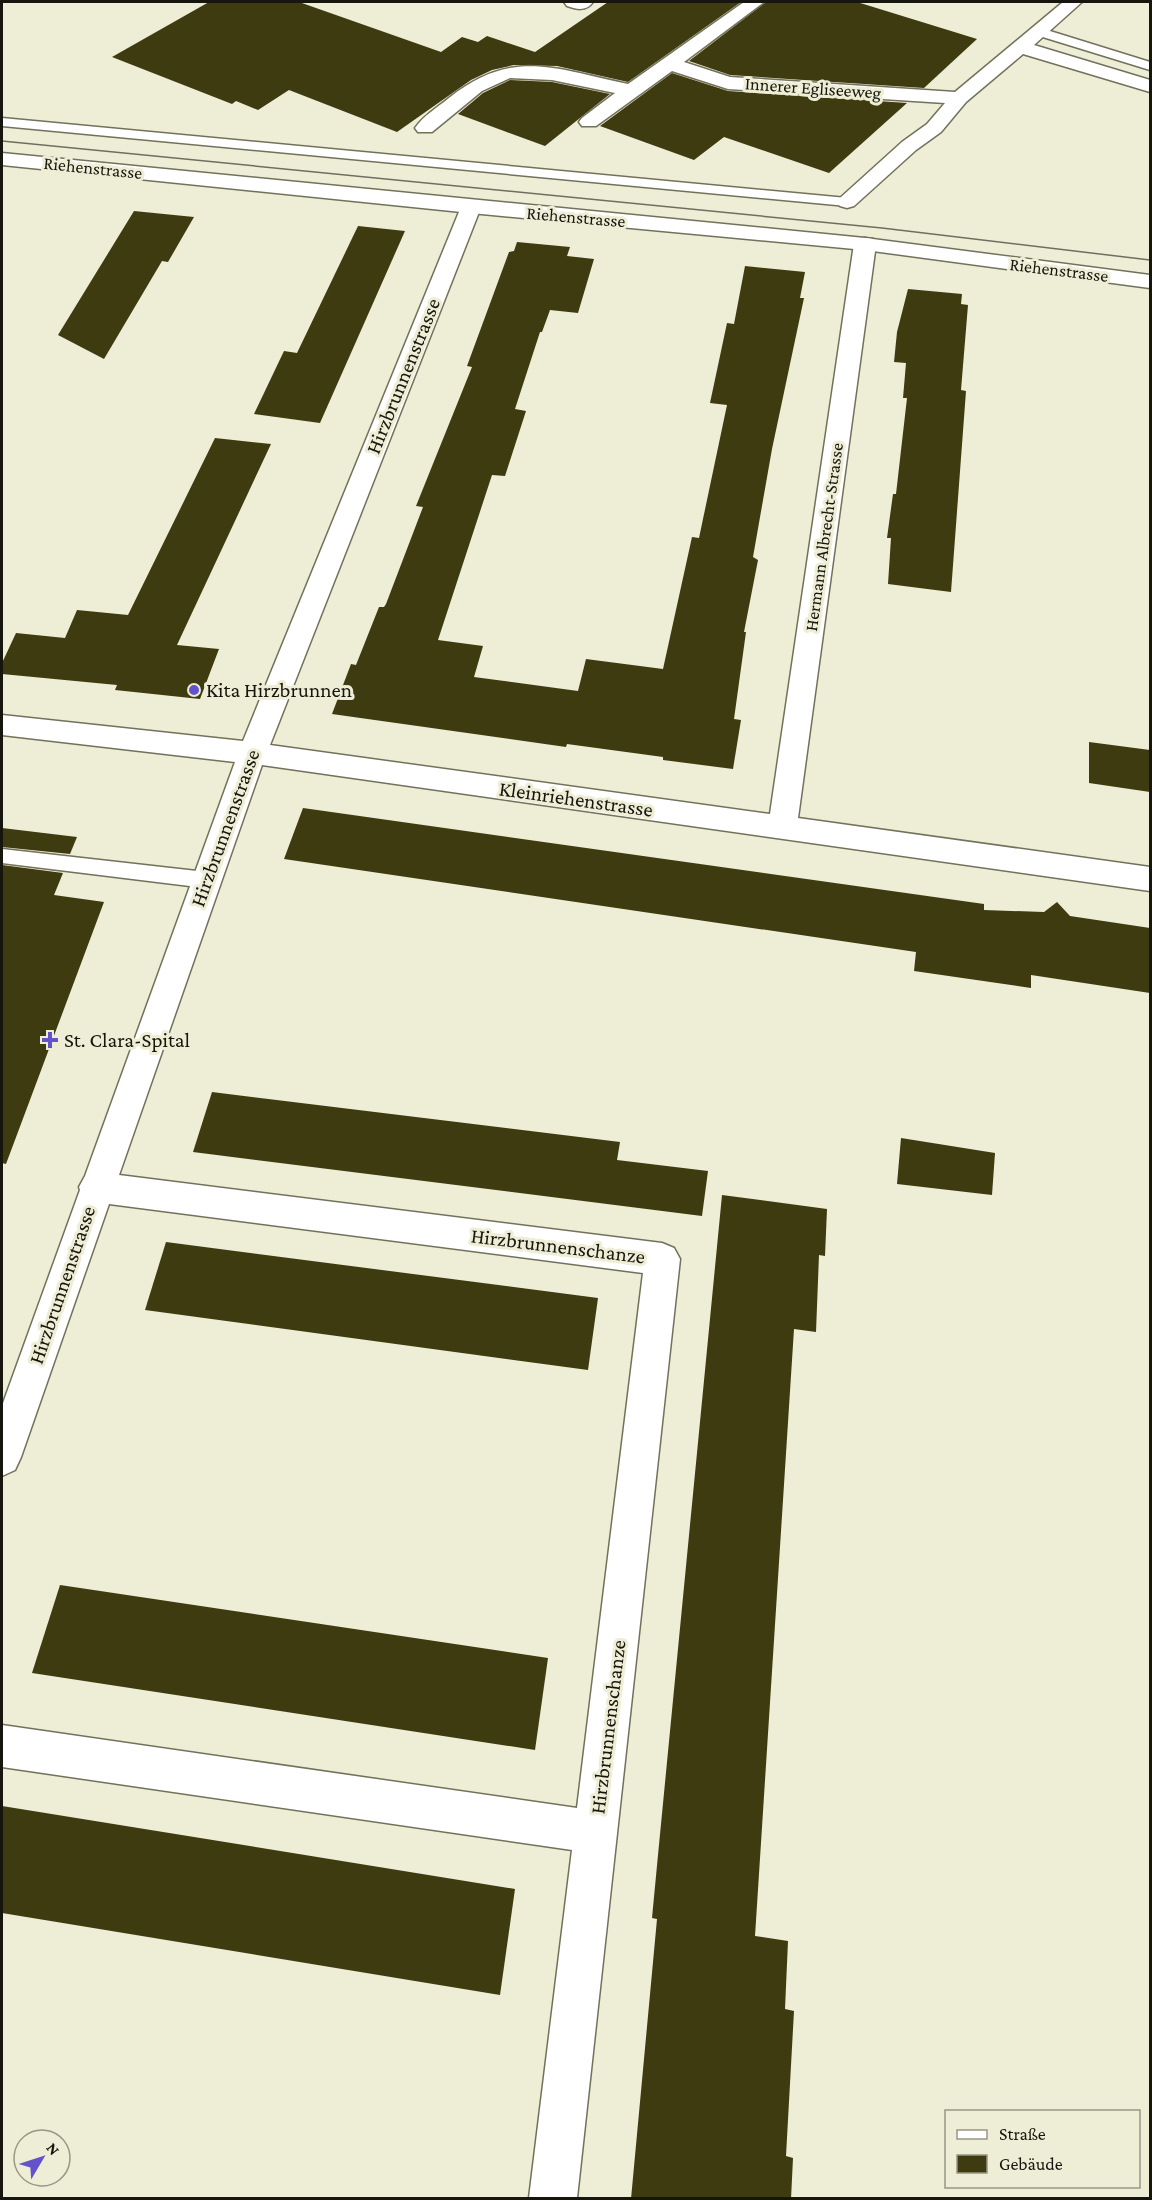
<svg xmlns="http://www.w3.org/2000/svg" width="1152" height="2200" font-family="'Crimson Pro',serif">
<rect width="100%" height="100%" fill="#eeedd5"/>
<g fill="#3e3b11">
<path d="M209 2H299L441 52 462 37 478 42 487 36 535 52 608 2H741L628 82 557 66 514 65 492 70 471 80 397 132 289 90 258 110 236 101 232 104 112 57Z"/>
<path d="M766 2H857L977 39 924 88 730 75 689 61Z"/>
<path d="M672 73 728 91 907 103 829 173 724 137 694 160 600 126Z"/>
<path d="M510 80 552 82 610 94 545 146 458 114 483 93Z"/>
<path d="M134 211 194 217 168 262 162 261 104 359 58 335Z"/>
<path d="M358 226 405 231 320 423 254 414 284 351 297 353Z"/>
<path d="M517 242 570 247 567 256 594 259 578 313 550 310 542 332H540L515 409 526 411 505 476 492 475 438 640 483 646 474 677 578 691 586 659 663 669 692 537 699 538 727 405 710 403 727 323 734 324 745 266 805 272 800 298H804L772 449 753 557 758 560 744 632H746L734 719 741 720 733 769 663 760V757L567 744 566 747 332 714 351 664 356 665 379 607H384L386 604 423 507 416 506 472 367 467 366 509 252 514 251Z"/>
<path d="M908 289 962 294 961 304 968 305 961 390 966 391 951 592 888 584 891 538H887L893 494H896L907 398H903L906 363 894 362 897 332Z"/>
<path d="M215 438 271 444 177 645 219 649 200 699 115 690 117 685 2 674V663L16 633 65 638 77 610 128 615Z"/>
<path d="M1089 742 1150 750V792L1089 783Z"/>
<path d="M303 808 984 904V910L1044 912 1057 902 1070 916 1150 928V993L1031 975V988L914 971 916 952 284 859Z"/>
<path d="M2 828 77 837 70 854 2 847Z"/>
<path d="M2 865 63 873 54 895 104 902 6 1164 2 1163Z"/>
<path d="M212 1092 620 1142 617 1160 708 1171 702 1216 193 1152Z"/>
<path d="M901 1138 995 1153 992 1195 897 1184Z"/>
<path d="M722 1195 827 1209 825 1256 819 1255 816 1332 794 1329 755 1936 788 1941 785 2009 794 2011 786 2156 793 2158 791 2199H631L657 1919 652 1918 658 1855Z"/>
<path d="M166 1242 598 1298 588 1370 145 1310Z"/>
<path d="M60 1585 548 1658 535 1750 32 1673Z"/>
<path d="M2 1806 515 1889 500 1995 2 1913Z"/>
</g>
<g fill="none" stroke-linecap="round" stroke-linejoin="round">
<defs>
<g id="lane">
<path d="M1037 27 1150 62V70L1033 34V28Z"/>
<path d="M2 118 847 198 854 202 847 206 2 126Z"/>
<path d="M2 849 206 872 213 875 216 880 213 885 206 888 2 863Z"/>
</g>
<g id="street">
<path d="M564 2H593C586 12 576 9 567 6Z"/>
<path d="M744 2H764L684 62 730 77 955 92 1063 2H1082L1034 45 1150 80V92L1023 54 966 102 941 132 916 150 854 206 847 208 840 206 837 202 840 198 902 142 927 124 945 103 728 89 672 71 596 126H582L579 122 582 118 615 93 552 80 510 78 482 91 432 132H418L415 128C423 116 438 107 449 98 512 47 556 69 628 84Z"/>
<path d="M471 201 478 203 481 207 270 745 770 814 854 244 857 239 865 238 873 239 876 244 798 818 1150 867V891L262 765 119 1175 662 1243 674 1248 680 1259 577 2198H529L572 1850 2 1767V1725L577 1808 643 1273 109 1204 21 1457 15 1470 2 1476V1406L80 1190 79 1187 85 1176 235 762 2 735V715L243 741 461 207 464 203Z"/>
</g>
<path id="secondary" d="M2 153 865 238 1150 275V288L865 250 471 213 2 165Z"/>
</defs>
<use href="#lane" stroke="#72715c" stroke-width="3"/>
<use href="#street" stroke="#72715c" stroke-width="3"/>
<use href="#secondary" stroke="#72715c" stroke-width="3"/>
<use href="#lane" fill="#fff" fill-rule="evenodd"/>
<use href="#street" fill="#fff" fill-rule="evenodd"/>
<use href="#secondary" fill="#fff" fill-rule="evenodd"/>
<path stroke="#6f6e5f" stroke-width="1.5" d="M2 141 882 228 1150 260"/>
</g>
<g fill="#6452cb" stroke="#eeedd5" stroke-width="2">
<circle cx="194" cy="690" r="6"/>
<path d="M47 1031h6v6h6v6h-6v6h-6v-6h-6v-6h6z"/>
</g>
<g text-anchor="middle" stroke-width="6" stroke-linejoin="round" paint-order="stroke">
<g font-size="18" fill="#17160e" stroke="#eeedd5">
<text transform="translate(813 88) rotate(4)" y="6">Innerer Egliseeweg</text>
<text transform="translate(93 168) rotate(6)" y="6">Riehenstrasse</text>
<text transform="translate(576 217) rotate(5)" y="6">Riehenstrasse</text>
<text transform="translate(1059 270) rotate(7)" y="6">Riehenstrasse</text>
<text transform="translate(824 537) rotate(-82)" y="6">Hermann Albrecht-Strasse</text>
</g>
<g font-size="21" fill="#17160e" stroke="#eeedd5">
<text transform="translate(403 376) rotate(-68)" y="7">Hirzbrunnenstrasse</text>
<text transform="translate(576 799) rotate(8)" y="7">Kleinriehenstrasse</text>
<text transform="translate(225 828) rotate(-70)" y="7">Hirzbrunnenstrasse</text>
<text transform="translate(558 1246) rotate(7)" y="7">Hirzbrunnenschanze</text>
<text transform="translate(62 1285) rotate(-71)" y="7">Hirzbrunnenstrasse</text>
<text transform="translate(608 1727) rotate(-83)" y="7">Hirzbrunnenschanze</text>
</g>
<g font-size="21" fill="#17160e" stroke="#eeedd5" text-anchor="start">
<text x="206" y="697">Kita Hirzbrunnen</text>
<text x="64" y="1047">St. Clara-Spital</text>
</g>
</g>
<rect width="1152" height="2200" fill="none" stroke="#17160e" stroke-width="6"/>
<rect x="945" y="2110" width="195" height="78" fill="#eeedd5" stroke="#989785" stroke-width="1.5"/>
<rect x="957" y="2130" width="30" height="9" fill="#ffffff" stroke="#989785" stroke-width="1.5"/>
<text x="999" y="2140" font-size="18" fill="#17160e">Straße</text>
<rect x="957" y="2155" width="30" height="18" fill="#3e3b11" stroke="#989785" stroke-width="1.5"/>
<text x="999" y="2170" font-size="18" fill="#17160e">Gebäude</text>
<g transform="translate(42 2158) rotate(51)"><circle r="28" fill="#eeedd5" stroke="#989785" stroke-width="1.5"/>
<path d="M0-4.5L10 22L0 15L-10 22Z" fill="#6452cb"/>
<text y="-9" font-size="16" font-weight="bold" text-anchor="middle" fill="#17160e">N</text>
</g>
</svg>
